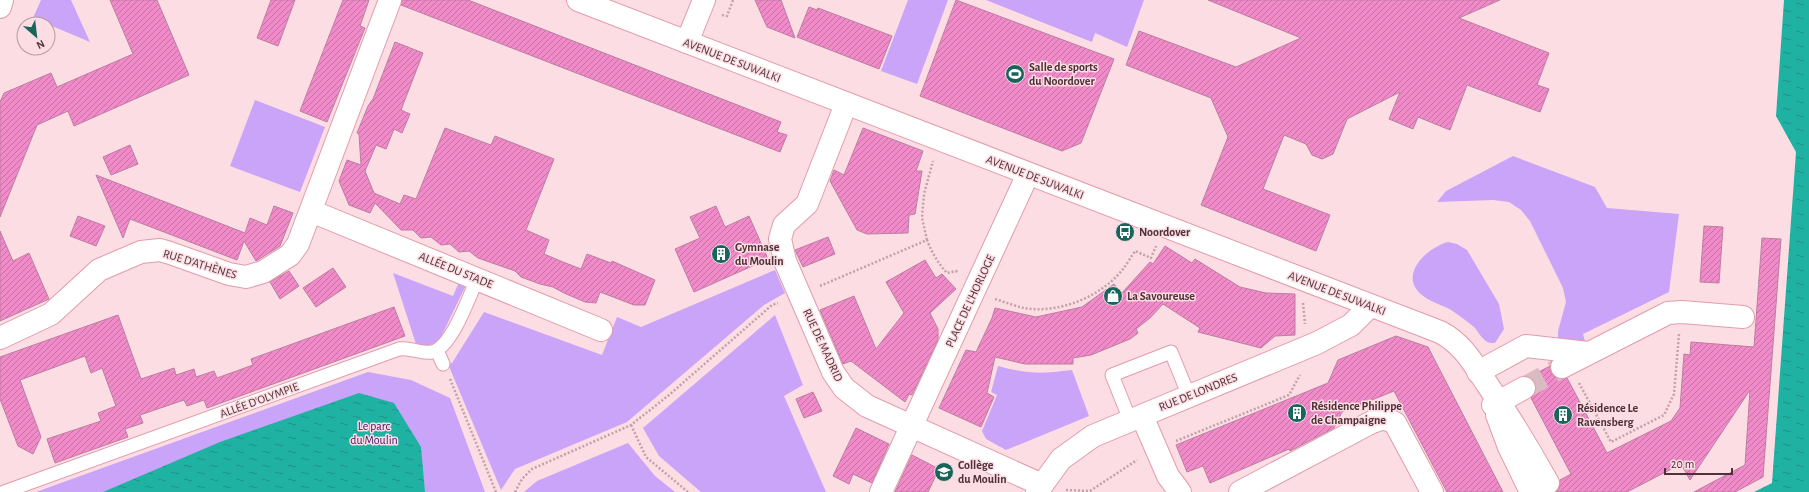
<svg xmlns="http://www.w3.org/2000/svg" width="1809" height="492" font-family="'Alegreya Sans',sans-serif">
<defs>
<pattern id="water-ripples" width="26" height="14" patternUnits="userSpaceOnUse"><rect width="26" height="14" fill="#1fb2a3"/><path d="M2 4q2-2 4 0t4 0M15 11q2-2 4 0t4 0" fill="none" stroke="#1e9186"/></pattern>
<pattern id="building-hatch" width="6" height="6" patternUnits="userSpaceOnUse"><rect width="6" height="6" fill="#f18ac8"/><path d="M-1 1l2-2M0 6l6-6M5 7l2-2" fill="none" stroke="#c671a3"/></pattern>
</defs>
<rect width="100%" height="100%" fill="#fcdde3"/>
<g fill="#c9a4f8">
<path d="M41 0H71L90 42 33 18Z"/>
<path d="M908 0H948L917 84 881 71Z"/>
<path d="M986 0H1144L1127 47 1095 33 1092 42Z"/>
<path d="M255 100 325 127 300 192 230 166Z"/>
<path d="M1513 156 1595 187 1607 208 1679 214 1669 292 1583 334 1586 345 1558 343V331L1566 302 1563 288 1530 221 1521 210 1509 202 1493 200 1437 202 1446 191Z"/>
<path d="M1448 242 1457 244 1467 250 1499 304 1504 329 1495 343C1492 343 1488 343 1486 341 1481 338 1478 331 1474 327 1468 322 1461 317 1454 312 1445 305 1431 303 1422 295 1397 275 1428 247 1448 242Z"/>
<path d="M775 270 785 293 764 305 627 422 515 469 501 490 448 364 452 363 484 312 602 355 617 317 641 327Z"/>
<path d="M393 273 453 296 460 280 467 283 440 339C432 346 426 347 416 344Z"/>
<path d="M775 315 803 385 784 396 826 492H701L659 456 643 428Z"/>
<path d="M998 366C1028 374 1041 374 1072 370L1089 416 1006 450 986 439 982 431 997 395 991 392Z"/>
<path d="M368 372 411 380 450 398 485 492H36Z"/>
<path d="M628 443 655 476 675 492H524L537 481Z"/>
</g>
<g fill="url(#water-ripples)">
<path d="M1784 0H1809V492H1754L1772 483 1796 152 1776 116Z"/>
<path d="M359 393 394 403 421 447 425 492H103L220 442Z"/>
</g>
<g fill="url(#building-hatch)" stroke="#bb7ea1">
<path d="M110 0H157L189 75 74 126 68 111 37 125 0 217V102L4 93 51 73 57 87 133 54Z"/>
<path d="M271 0H295L278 46 257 38Z"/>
<path d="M343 0H369L360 26 365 28 327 122 300 111Z"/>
<path d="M402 0H468L781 122 777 132 787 135 780 152 401 5Z"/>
<path d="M755 0H781L795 38 767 27Z"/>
<path d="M956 0 1114 59 1081 143 1062 151 920 96Z"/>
<path d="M1208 0H1500L1459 18 1549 53 1537 85 1549 89 1540 112 1467 85 1450 130 1418 117 1413 129 1389 119 1400 92 1347 119 1333 154 1322 159 1312 155 1306 144 1284 135 1263 189 1330 215 1316 251 1201 205 1228 137 1211 98 1126 65 1139 31 1236 67 1301 38Z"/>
<path d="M809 7 817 10 818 8 892 36 879 69 797 37Z"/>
<path d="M395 42 423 53 401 110 410 114 402 133 394 129 386 149 376 145 365 171 374 193 400 204 404 195 416 199 445 128 491 145 495 136 554 159 526 230 549 240 544 254 563 262 581 269 587 254 611 263 612 261 655 280 645 305H634L600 292 596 303 585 302 564 293 553 287 540 284 521 277 515 271 478 258 469 251 459 252 450 244 441 245 431 237 421 238 413 230H401L375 203 370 213 349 205 339 181 347 160 361 165 359 134 357 133 368 106 373 99Z"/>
<path d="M863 128 923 151 916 171H922L915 214 909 215 908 233 867 234 857 230 830 181 834 170 844 175Z"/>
<path d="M130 145 138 164 111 175 103 157Z"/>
<path d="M96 175 245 233 250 218 267 225 274 206 293 213 280 246 256 261 244 241 237 260 130 219 123 238Z"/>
<path d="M716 206 725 227 749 216 768 259 694 292 675 249 700 238 690 217Z"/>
<path d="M78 216 105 226 96 246 70 236Z"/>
<path d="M1704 226 1723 227 1719 283 1700 282Z"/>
<path d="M0 231 13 261 29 253 49 299 0 321Z"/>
<path d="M828 237 835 254 803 267 795 250Z"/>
<path d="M1762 238 1781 239 1763 477 1735 492H1694L1745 465 1750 390 1690 480 1681 464 1627 492H1556L1559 489 1560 480 1571 474 1531 398 1535 394 1536 388 1535 382 1529 377 1550 366 1551 372 1555 377 1561 379 1567 378 1607 453 1671 421 1680 408 1684 354 1690 355 1691 342 1754 347Z"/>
<path d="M1165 246 1192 263 1195 259 1240 287 1266 293 1295 294V335L1275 336 1261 348 1198 332 1200 328 1163 304 1150 318 1136 329 1138 333 1130 339 1091 355 1073 358V364H1025L995 357 987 393 994 397 981 427 939 408 966 350 976 352 992 318 995 308 1036 317 1082 307 1114 284 1121 294 1150 262 1153 264Z"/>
<path d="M925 260 936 278 942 274 956 289 930 313 938 329V340L912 395 909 394 905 402 851 361 843 364 820 310 854 296 876 349 904 313 886 282Z"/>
<path d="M333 268 346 287 316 307 303 288Z"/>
<path d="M289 271 299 286 280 299 270 282Z"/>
<path d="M394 307 405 336 207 408 204 400 187 406 184 400 140 415 143 423 125 429 128 437 55 463 47 439 101 421 98 413 116 406 102 368 91 373 85 356 20 380 41 437 33 454 18 446 0 399V357L118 315 141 379 174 368 176 375 194 369 196 377 214 371 217 378 253 365 251 359Z"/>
<path d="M1396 336 1428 347 1503 492H1447L1394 391 1342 412 1334 428 1290 451 1289 449 1210 483 1203 466 1187 472 1176 445 1328 383 1338 360Z"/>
<path d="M813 392 822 411 804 418 796 399Z"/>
<path d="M856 428 889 444 872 483 853 474 849 484 833 476Z"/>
<path d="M912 455 939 469 928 492H895Z"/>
</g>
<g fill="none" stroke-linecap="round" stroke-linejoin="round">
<path stroke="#d9bbc1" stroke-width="22" stroke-dasharray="22 11" stroke-linecap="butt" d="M1524 388 1562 367"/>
<defs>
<g id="service">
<path d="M437 350 443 364"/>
<path d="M1130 420 1112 375 1171 352 1189 396"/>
<path d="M4 492 399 349C410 347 421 354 432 352 452 347 469 297 477 279"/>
</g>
<g id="minor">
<path d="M687 42 704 0"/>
<path d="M846 104 807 204 784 225 780 239 785 261 833 372 844 388 867 406 1042 485"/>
<path d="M311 211 601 330"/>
<path d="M0 338 51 314 99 270 141 252 160 250 170 253 229 274 246 277 263 272 282 260 290 255 298 244 390 0"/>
<path d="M1562 367 1668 313 1682 312 1743 317"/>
<path d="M1478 372 1526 346 1588 353"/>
<path d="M1493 405 1524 388"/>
<path d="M1142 416 1168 476 1180 492"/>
<path d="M881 492 1028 174"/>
<path d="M1037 492 1061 459 1093 436 1317 343 1351 325 1370 306"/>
<path d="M1240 492 1372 422 1384 418 1395 423 1432 492"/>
</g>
<g id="tertiary">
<path d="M578 0 1440 332C1463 344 1473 363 1487 384 1509 416 1529 449 1548 483"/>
<path d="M0 7 2 0"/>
<path d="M1497 415 1509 447 1531 492"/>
</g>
</defs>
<use href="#service" stroke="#e39bac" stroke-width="15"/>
<use href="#minor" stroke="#e39bac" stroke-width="24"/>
<use href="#tertiary" stroke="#e39bac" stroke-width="24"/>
<g stroke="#c1a2a9" stroke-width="2.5" stroke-dasharray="2 2" stroke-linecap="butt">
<path d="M722 15 727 16 733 0"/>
<path d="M927 240 922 218 924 194 933 161"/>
<path d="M820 286 927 240C932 253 938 263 947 273L956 271 958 273"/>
<path d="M995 299C1005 302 1015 306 1024 308 1059 314 1101 297 1123 269 1127 264 1131 257 1135 251L1151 258 1156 246"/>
<path d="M1303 303 1305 324"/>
<path d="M450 379 496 492"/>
<path d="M1579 383 1611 442 1664 415 1674 394 1679 334"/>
<path d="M631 425 646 457 688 492"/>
<path d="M1176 441 1289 395 1300 375"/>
<path d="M1066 490 1090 491 1137 460"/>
<path d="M515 492 522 479 532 469 631 425 669 395 772 305 778 303"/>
</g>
<use href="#service" stroke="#fff" stroke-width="13"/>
<use href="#minor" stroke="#fff" stroke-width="22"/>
<use href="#tertiary" stroke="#fff" stroke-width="22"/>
</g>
<defs>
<symbol id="stadium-disc" viewBox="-11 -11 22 22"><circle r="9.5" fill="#19645b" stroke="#fcdde3"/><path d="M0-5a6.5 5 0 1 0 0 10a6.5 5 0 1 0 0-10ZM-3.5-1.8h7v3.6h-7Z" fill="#fff"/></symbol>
<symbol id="bus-disc" viewBox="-11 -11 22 22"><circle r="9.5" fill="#19645b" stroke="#fcdde3"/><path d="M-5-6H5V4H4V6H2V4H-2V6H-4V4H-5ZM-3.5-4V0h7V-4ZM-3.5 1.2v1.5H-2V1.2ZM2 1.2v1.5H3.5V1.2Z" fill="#fff"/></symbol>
<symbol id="building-disc" viewBox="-11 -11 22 22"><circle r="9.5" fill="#19645b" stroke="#fcdde3"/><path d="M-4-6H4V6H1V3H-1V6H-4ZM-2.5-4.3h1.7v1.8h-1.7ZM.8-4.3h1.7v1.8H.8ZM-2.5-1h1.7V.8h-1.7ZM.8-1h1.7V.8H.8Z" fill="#fff"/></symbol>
<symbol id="shop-disc" viewBox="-11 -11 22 22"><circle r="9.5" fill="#19645b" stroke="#fcdde3"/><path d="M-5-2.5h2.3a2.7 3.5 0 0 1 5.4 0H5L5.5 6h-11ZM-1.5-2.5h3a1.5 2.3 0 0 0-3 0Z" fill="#fff"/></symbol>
<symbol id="school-disc" viewBox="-11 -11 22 22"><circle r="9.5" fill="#19645b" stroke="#fcdde3"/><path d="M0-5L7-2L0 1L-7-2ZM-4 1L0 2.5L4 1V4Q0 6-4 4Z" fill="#fff"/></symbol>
</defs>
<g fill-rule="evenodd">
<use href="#stadium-disc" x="1004" y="63" width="22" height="22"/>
<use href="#bus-disc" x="1114" y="221" width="22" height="22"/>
<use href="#building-disc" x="710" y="243" width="22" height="22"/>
<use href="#shop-disc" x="1102" y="285" width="22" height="22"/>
<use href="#building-disc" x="1286" y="402" width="22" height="22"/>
<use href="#building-disc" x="1552" y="404" width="22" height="22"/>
<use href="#school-disc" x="933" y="461" width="22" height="22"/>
</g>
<g text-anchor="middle" stroke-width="3" stroke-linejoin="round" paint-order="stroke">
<g font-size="12" fill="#4f3239" stroke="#fcdde3">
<text transform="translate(732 60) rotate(21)" y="4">AVENUE DE SUWALKI</text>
<text transform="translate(1035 177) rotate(21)" y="4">AVENUE DE SUWALKI</text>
<text transform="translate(200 264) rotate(17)" y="4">RUE D'ATHÈNES</text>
<text transform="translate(456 270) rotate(22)" y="4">ALLÉE DU STADE</text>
<text transform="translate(1337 293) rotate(21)" y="4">AVENUE DE SUWALKI</text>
<text transform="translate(970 301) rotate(-65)" y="4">PLACE DE L'HORLOGE</text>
<text transform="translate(823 345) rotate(65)" y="4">RUE DE MADRID</text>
<text transform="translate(1198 392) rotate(-22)" y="4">RUE DE LONDRES</text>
<text transform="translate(259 400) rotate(-20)" y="4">ALLÉE D'OLYMPIE</text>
</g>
<g font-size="12" font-weight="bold" fill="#4f3239" stroke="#fcdde3" text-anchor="start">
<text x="1029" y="71">Salle de sports<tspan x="1029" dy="14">du Noordover</tspan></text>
<text x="1139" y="236">Noordover</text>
<text x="735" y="251">Gymnase<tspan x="735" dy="14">du Moulin</tspan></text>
<text x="1127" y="300">La Savoureuse</text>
<text x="1311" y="410">Résidence Philippe<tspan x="1311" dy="14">de Champaigne</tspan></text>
<text x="1577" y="412">Résidence Le<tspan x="1577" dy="14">Ravensberg</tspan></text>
<text x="958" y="469">Collège<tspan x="958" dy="14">du Moulin</tspan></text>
</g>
<g font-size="12" fill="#411168" stroke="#fcdde3">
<text x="374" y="430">Le parc<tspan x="374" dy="14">du Moulin</tspan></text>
</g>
</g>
<g transform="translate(36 36) rotate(152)"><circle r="19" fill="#fcdde3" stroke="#b7999f"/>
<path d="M0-3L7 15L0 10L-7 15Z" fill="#19645b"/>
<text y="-6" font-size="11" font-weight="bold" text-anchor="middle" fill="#4f3239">N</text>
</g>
<path d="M1665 468v6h67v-6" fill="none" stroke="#4f3239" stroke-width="2"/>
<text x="1671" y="468" font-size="12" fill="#4f3239" stroke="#fcdde3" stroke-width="3" paint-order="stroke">20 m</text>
</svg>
